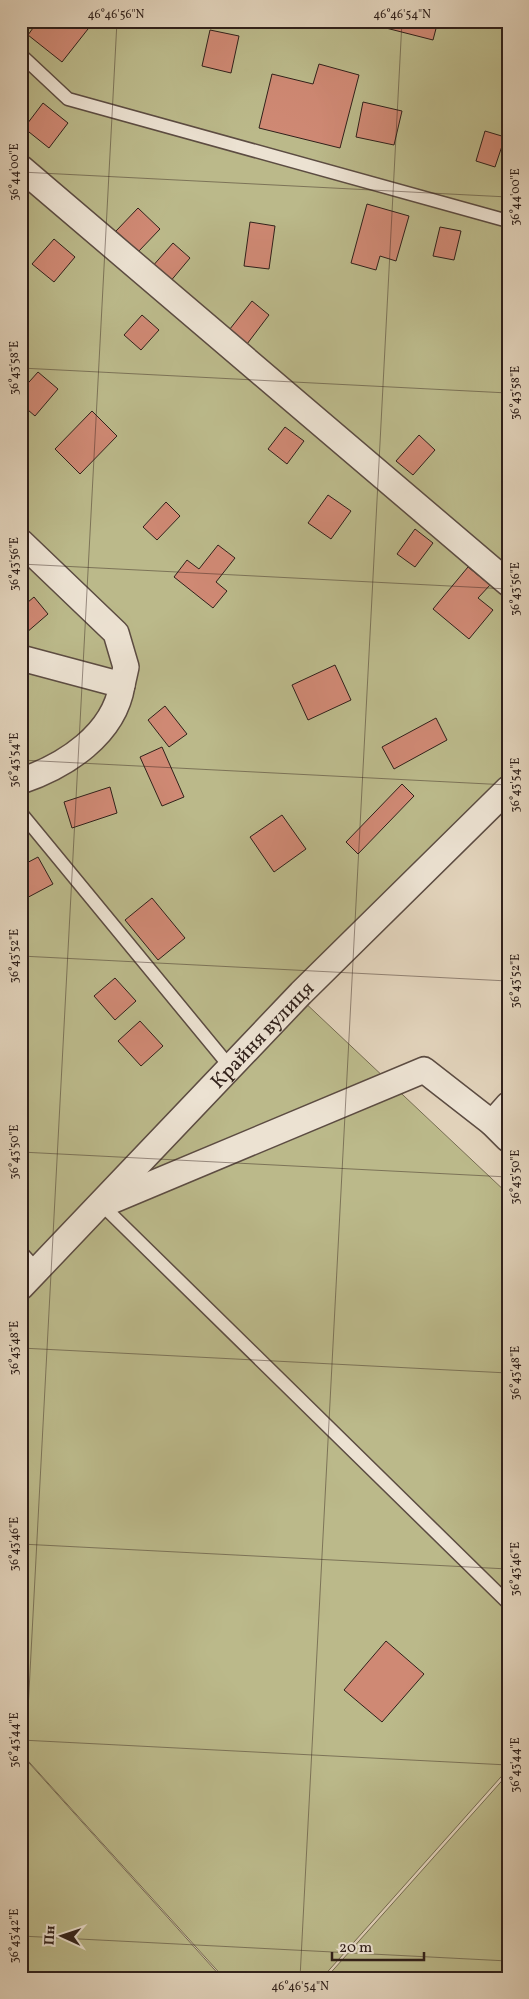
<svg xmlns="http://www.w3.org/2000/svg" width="529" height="1999" font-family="Vollkorn,serif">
<rect width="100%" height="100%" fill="#e1d2ba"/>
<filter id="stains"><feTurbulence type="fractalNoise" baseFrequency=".004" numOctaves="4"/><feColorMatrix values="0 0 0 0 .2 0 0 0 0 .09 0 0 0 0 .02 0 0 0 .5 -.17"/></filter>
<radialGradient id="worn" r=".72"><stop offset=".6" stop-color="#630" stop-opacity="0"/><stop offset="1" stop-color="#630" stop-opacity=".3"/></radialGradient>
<g fill="#bbb98a" stroke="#766c52">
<path d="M21 21H508V789L21 1287Z"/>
<path d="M300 998 508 1194V1769L322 1978H224L21 1753V1292Z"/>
<path d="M21 1754 222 1978H21Z"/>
<path d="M508 1774V1978H326Z"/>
</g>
<g fill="#cf8974" stroke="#30201a">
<path d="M38 21H78L88 29 62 62 28 35Z"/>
<path d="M384 21H438L433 40 382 27Z"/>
<path d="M210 30 239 36 231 73 202 66Z"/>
<path d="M319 64 359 75 340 148 259 128 272 74 313 84Z"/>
<path d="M363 102 402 111 394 145 356 137Z"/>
<path d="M43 103 68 123 49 148 24 128Z"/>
<path d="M485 131 505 137 495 167 476 161Z"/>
<path d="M367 204 409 216 396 261 380 256 376 270 351 263Z"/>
<path d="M138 208 160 229 138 252 116 231Z"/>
<path d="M250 222 275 226 269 269 244 266Z"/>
<path d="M440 227 461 231 454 260 433 256Z"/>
<path d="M54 239 75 257 54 282 32 264Z"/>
<path d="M173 243 190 258 169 283 151 268Z"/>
<path d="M252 301 269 315 244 348 226 334Z"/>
<path d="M142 315 159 330 141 350 124 335Z"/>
<path d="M38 372 58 389 35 416 21 404V391Z"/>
<path d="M92 411 117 436 80 474 55 449Z"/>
<path d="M285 427 304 441 287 464 268 449Z"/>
<path d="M419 435 435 450 413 475 396 461Z"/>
<path d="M328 495 351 511 331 539 308 523Z"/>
<path d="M166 502 180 516 157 540 143 527Z"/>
<path d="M415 529 433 543 415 567 397 554Z"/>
<path d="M218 545 235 558 216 582 227 591 213 608 174 577 187 560 199 569Z"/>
<path d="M468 567 490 585 478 598 493 610 469 639 433 609Z"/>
<path d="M34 597 48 614 26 633 21 628V608Z"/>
<path d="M335 665 351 700 308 720 292 685Z"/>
<path d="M165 706 187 734 169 747 148 720Z"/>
<path d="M436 718 447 740 394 769 382 747Z"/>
<path d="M162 747 184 797 162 806 140 757Z"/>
<path d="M402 784 414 796 358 854 346 842Z"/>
<path d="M110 787 117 813 72 828 64 802Z"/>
<path d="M282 815 306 849 274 872 250 837Z"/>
<path d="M38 857 53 884 21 901V866Z"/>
<path d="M152 898 185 938 158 960 125 920Z"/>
<path d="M115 978 136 1001 115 1020 94 996Z"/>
<path d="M140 1021 163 1046 141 1066 118 1041Z"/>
<path d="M386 1641 424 1674 382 1722 344 1690Z"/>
</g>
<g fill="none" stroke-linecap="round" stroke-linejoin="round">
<defs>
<g id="service">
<path d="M21 55 68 99 508 221"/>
<path d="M21 813 231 1068"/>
<path d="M102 1205 508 1603"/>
<path d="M21 1252 38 1271"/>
</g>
<g id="minor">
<path d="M21 168 508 583"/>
<path d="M21 542 116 633 126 667 122 685"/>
<path d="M21 658 122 685C114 735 65 766 21 781"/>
<path d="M492 1123 508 1139"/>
<path d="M111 1201 424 1070 492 1123 508 1105"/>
<path id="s1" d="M21 1287 301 993 508 789"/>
</g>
</defs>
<use href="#service" stroke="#5c4c42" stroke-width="15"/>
<use href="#minor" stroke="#5c4c42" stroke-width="28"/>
<use href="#service" stroke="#ece2d2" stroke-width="12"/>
<use href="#minor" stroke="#ece2d2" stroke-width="25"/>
</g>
<path fill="none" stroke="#30201a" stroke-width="1" stroke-opacity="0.45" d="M21 172 508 197M21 368 508 393M21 564 508 589M21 760 508 785M21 956 508 981M21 1152 508 1177M21 1348 508 1373M21 1544 508 1569M21 1740 508 1765M21 1843 117 21M21 1936 508 1961M300 1978 402 21"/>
<g text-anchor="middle" stroke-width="4" stroke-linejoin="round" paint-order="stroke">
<g font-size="20" fill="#30201a" stroke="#ece2d2">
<text dy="7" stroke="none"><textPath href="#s1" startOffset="349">Крайня вулиця</textPath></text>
</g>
</g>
<rect width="529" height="1999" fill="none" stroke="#e1d2ba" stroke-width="55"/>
<g transform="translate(62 1936) rotate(273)" stroke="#ece2d2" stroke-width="4" paint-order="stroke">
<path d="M0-4L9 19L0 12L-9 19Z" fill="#30201a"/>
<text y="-8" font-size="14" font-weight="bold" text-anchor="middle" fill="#30201a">Пн</text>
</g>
<path d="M332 1952v8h92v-8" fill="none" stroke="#30201a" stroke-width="2.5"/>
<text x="339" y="1952" font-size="15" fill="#30201a" stroke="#ece2d2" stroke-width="4" paint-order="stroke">20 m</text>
<rect x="28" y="28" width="474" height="1944" fill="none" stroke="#30201a" stroke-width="2"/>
<g font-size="12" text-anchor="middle" fill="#30201a">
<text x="116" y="18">46°46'56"N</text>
<text x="402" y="18">46°46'54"N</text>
<text transform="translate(14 172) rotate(-90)" y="4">36°44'00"E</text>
<text transform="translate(515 197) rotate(-90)" y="4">36°44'00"E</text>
<text transform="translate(14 368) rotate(-90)" y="4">36°43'58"E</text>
<text transform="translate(515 393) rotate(-90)" y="4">36°43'58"E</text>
<text transform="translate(14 564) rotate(-90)" y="4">36°43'56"E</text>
<text transform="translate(515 589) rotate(-90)" y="4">36°43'56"E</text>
<text transform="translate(14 760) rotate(-90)" y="4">36°43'54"E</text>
<text transform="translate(515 785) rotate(-90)" y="4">36°43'54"E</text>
<text transform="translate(14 956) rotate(-90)" y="4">36°43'52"E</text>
<text transform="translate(515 981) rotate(-90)" y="4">36°43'52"E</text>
<text transform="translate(14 1152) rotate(-90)" y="4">36°43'50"E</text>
<text transform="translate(515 1177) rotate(-90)" y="4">36°43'50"E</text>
<text transform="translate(14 1348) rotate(-90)" y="4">36°43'48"E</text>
<text transform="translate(515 1373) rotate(-90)" y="4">36°43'48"E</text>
<text transform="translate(14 1544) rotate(-90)" y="4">36°43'46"E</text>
<text transform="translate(515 1569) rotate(-90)" y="4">36°43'46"E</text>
<text transform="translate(14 1740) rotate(-90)" y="4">36°43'44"E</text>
<text transform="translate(515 1765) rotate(-90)" y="4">36°43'44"E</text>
<text transform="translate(14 1936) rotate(-90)" y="4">36°43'42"E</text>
<text x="300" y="1990">46°46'54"N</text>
</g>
<rect width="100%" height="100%" filter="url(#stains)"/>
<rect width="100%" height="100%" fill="url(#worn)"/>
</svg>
